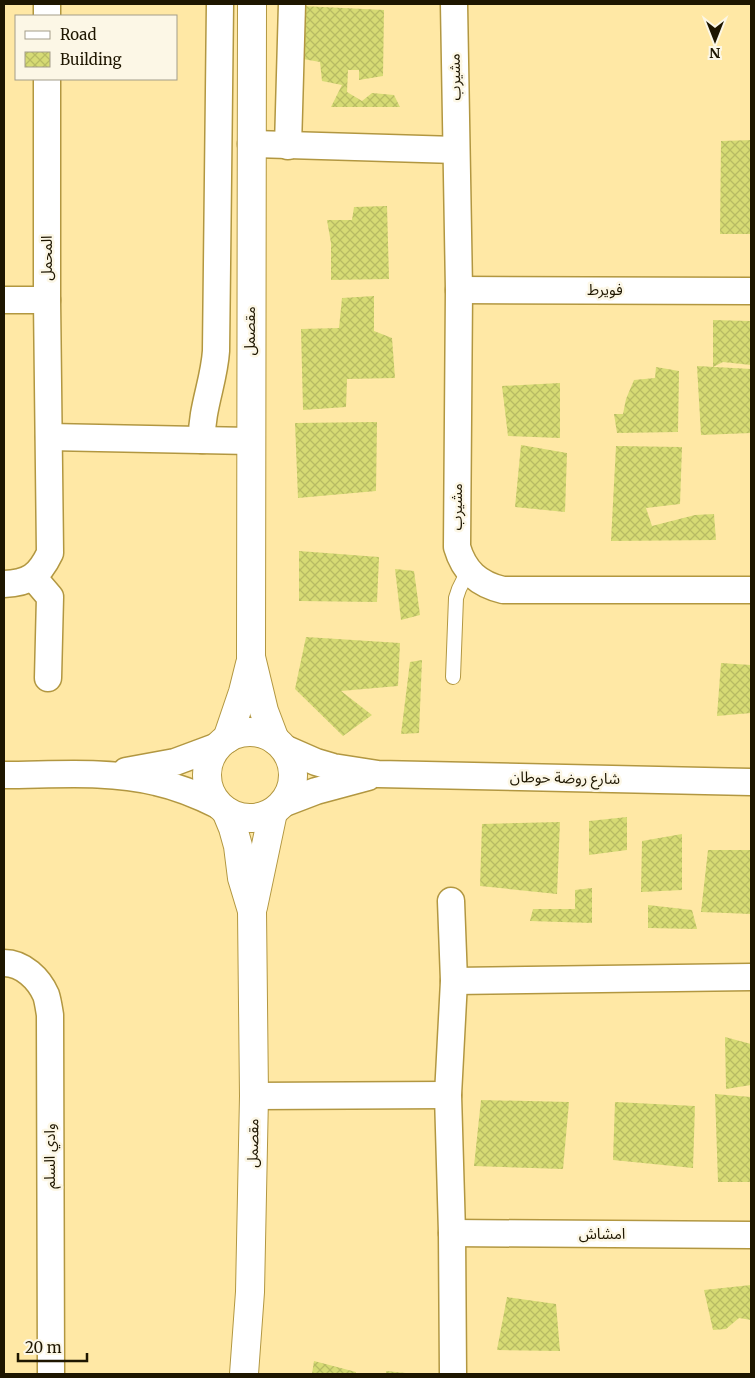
<svg xmlns="http://www.w3.org/2000/svg" width="755" height="1378" font-family="Merriweather,'Noto Sans Arabic',serif">
<defs>
<pattern id="building-cross-hatch" width="8" height="8" patternUnits="userSpaceOnUse" patternTransform="scale(1.25)"><rect width="8" height="8" fill="#d6db74"/><path d="M0 0l8 8M0 8l8-8" fill="none" stroke="#b7bb63"/></pattern>
</defs>
<rect width="100%" height="100%" fill="#ffe8a5"/>
<g fill="url(#building-cross-hatch)">
<path d="M302 6 384 10 383 76 359 80V70H348L347 92 362 101 372 93 394 95 400 107H331L342 85 322 81 320 62 303 59Z"/>
<path d="M751 140V234H720L721 141Z"/>
<path d="M387 206 389 279 331 280V243L327 220H352L354 207Z"/>
<path d="M374 296V331L392 338 395 378 347 379 346 407 303 410 301 329 339 328 342 298Z"/>
<path d="M713 320 751 321V365L723 362 713 367Z"/>
<path d="M697 366 751 369V433L701 435Z"/>
<path d="M656 367 679 371 678 432 617 433 614 414H623L626 399 634 380 655 378Z"/>
<path d="M560 383V438L508 436 502 386Z"/>
<path d="M377 422 376 491 298 498 295 423Z"/>
<path d="M521 445 567 453 565 512 515 507Z"/>
<path d="M616 446 682 447 680 504 646 508 652 526 695 515 714 514 716 540 611 541Z"/>
<path d="M299 551 379 557 377 602 299 601Z"/>
<path d="M395 569 414 571 420 615 401 620Z"/>
<path d="M306 637 400 643 398 686 341 691 372 715 343 736 295 689Z"/>
<path d="M422 660 419 733 401 734 410 662Z"/>
<path d="M721 663 751 665V713L717 716Z"/>
<path d="M627 817V850L589 855V821Z"/>
<path d="M560 822 557 894 480 886 482 824Z"/>
<path d="M682 834V890L641 892 642 841Z"/>
<path d="M708 850H751V914L701 912Z"/>
<path d="M592 888V923L530 921 533 909H575V890Z"/>
<path d="M648 905 692 910 697 929 648 928Z"/>
<path d="M725 1037 751 1044V1085L726 1089Z"/>
<path d="M715 1094 751 1097V1182H718Z"/>
<path d="M481 1100 569 1102 563 1169 474 1166Z"/>
<path d="M615 1102 695 1106 693 1168 613 1160Z"/>
<path d="M751 1285V1320L739 1318 726 1329 713 1330 704 1290Z"/>
<path d="M507 1297 556 1304 560 1351 497 1350Z"/>
<path d="M314 1361 356 1372V1374H312Z"/>
<path d="M386 1371 406 1373V1374H386Z"/>
</g>
<g fill="none" stroke-linecap="round" stroke-linejoin="round">
<defs>
<path id="lane" d="M453 677 456 598 459 589 468 571"/>
<g id="street">
<path d="M47 4V16"/>
<path d="M454 4 459 290 457 547C464 571 478 584 503 590H751"/>
<path d="M251 144 456 150"/>
<path d="M288 146 292 4"/>
<path d="M459 290 751 291"/>
<path d="M4 300H47"/>
<path d="M49 437 250 441"/>
<path d="M202 440C201 409 214 382 216 351L220 4"/>
<path d="M33 577 50 597 48 678"/>
<path d="M4 584C29 583 39 576 50 553L47 300V79"/>
<path d="M284 748 316 762 333 767 378 774 751 782"/>
<path d="M126 771 175 762 218 746"/>
<path d="M4 775C54 775 107 770 156 782 179 787 200 796 220 806"/>
<path d="M282 804 316 791 368 777"/>
<path d="M451 901 454 981 448 1095 452 1233 453 1374"/>
<path d="M4 963C23 963 39 979 46 995 48 1001 49 1009 50 1015L51 1374"/>
<path d="M454 981 751 977"/>
<path d="M254 1096 448 1095"/>
<path d="M452 1233 751 1235"/>
</g>
<g id="secondary">
<path d="M252 4 251 657 264 711 275 740"/>
<circle cx="250" cy="775" r="43"/>
<path d="M227 739 243 692 250 664"/>
<path d="M226 811 233 828 238 846 242 878 252 911 254 1096 250 1292 244 1374"/>
<path d="M253 907 273 812"/>
</g>
</defs>
<use href="#lane" stroke="#b29741" stroke-width="16"/>
<use href="#street" stroke="#b29741" stroke-width="29"/>
<use href="#secondary" stroke="#b29741" stroke-width="30"/>
<use href="#lane" stroke="#fff" stroke-width="14"/>
<use href="#street" stroke="#fff" stroke-width="26"/>
<use href="#secondary" stroke="#fff" stroke-width="28"/>
</g>
<g text-anchor="middle" stroke-width="5" stroke-linejoin="round" paint-order="stroke">
<g font-size="15" fill="#1e1600" stroke="#fcf7e6">
<text transform="translate(455 77) rotate(-91)" y="5">مشيرب</text>
<text transform="translate(47 258) rotate(-90)" y="5">المحمل</text>
<text x="605" y="295">فويرط</text>
<text transform="translate(250 331) rotate(-90)" y="5">مقصمل</text>
<text transform="translate(457 507) rotate(-90)" y="5">مشيرب</text>
<text transform="translate(565 778) rotate(1)" y="5">شارع روضة حوطان</text>
<text transform="translate(253 1143) rotate(-89)" y="5">مقصمل</text>
<text transform="translate(50 1156) rotate(-90)" y="5">وادي السلم</text>
<text x="602" y="1239">امشاش</text>
</g>
</g>
<rect width="755" height="1378" fill="none" stroke="#1e1600" stroke-width="10"/>
<rect x="15" y="15" width="162" height="65" fill="#fcf7e6" stroke="#a39d8a"/>
<rect x="25" y="31" width="25" height="8" fill="#ffffff" stroke="#a39d8a"/>
<text x="60" y="40" font-size="15" fill="#1e1600">Road</text>
<rect x="25" y="52" width="25" height="15" fill="url(#building-cross-hatch)" stroke="#a39d8a"/>
<text x="60" y="65" font-size="15" fill="#1e1600">Building</text>
<g transform="translate(715 40) rotate(180)" stroke="#fcf7e6" stroke-width="4" paint-order="stroke">
<path d="M0-4L9 19L0 12L-9 19Z" fill="#1e1600"/>
<text y="-8" font-size="14" font-weight="bold" text-anchor="middle" fill="#1e1600">N</text>
</g>
<path d="M18 1353v8h69v-8" fill="none" stroke="#1e1600" stroke-width="2.5"/>
<text x="25" y="1353" font-size="15" fill="#1e1600" stroke="#fcf7e6" stroke-width="4" paint-order="stroke">20 m</text>
</svg>
